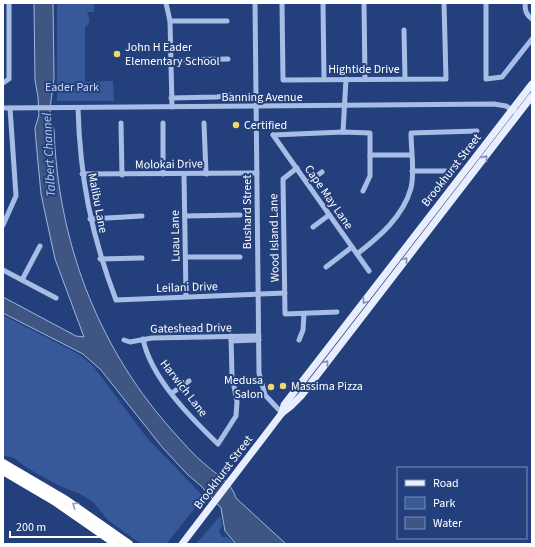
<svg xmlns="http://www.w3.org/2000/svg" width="535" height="547" font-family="'Source Sans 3',sans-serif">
<rect width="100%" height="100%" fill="#24407c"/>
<g fill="#37599a">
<path d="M57 3H94V12H87C88 18 91 16 88 25L85 27V82L113 81 114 101H57Z"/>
<path d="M3 315 80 355 93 366 147 438 204 497 166 544H141L108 520 93 502 80 494 60 486 27 468 14 458 3 455Z"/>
<path d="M219 517 221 518 222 526 219 531 222 537H227L235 544H196Z"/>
</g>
<path fill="#405682" stroke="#9cb6e6" d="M34 3H53C53 28 54 53 54 78 53 94 46 115 54 129 58 240 96 343 169 427 181 440 193 455 207 466 216 474 227 480 233 491 235 493 234 496 237 499L286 544H236L225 531 221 508 201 486 187 474 162 447 101 370 83 354 3 313V297L76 336 84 337 55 259 41 194 36 141 35 128 39 115 38 97 35 80Z"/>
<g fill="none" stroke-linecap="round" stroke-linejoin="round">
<g stroke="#a7bde5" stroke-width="5">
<path d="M166 3 170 21 172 107"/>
<path d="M255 3 259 373 265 395 282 413"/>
<path d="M282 3 283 80 446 79 444 3"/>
<path d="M323 3 324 79"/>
<path d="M364 3 365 79"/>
<path d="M486 3V79L502 77 532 39"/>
<path d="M525 3C525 10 526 15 532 19"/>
<path d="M170 21H227"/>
<path d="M404 30 405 79"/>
<path d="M170 60 228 59"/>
<path d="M3 83 9 79V3"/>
<path d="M171 98 217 97 230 95"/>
<path d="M3 108 494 104 506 106 519 114"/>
<path d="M78 108C80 178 91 234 116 300L285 293"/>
<path d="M121 123 122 175"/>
<path d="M163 123V174"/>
<path d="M204 123 206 174"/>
<path d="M343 132 346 79"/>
<path d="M273 135 369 271"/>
<path d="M273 135 343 132 370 133V176L363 191"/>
<path d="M370 155H411"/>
<path d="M297 168 283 179 285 314 337 312"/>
<path d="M412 171H446"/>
<path d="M82 174 257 173"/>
<path d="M184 175 186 297"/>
<path d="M307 183 322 172"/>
<path d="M185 216 240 215"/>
<path d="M90 219 142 216"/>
<path d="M3 225 16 196 10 108"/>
<path d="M313 227 329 215"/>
<path d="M357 254C379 237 403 217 411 188 415 171 411 150 411 133L477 131"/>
<path d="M186 257H240"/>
<path d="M100 259 142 258"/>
<path d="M326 267 352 247"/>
<path d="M3 270 56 298"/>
<path d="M22 280 40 246"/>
<path d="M143 339C151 378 190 417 218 444L236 416 237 402 232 376 231 336"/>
<path d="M124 340 130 342 152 338 259 336"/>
<path d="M299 340 303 330 304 314"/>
<path d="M231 341 259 340"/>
<path d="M172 393 189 381"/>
</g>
<g stroke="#e8eefd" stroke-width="7">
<path d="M282 413 291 406 301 396 532 96"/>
<path d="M182 544 282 413 284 405 532 84"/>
</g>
<g stroke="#fff" stroke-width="8">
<path d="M3 463 66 500 129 544"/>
<path d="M3 471 54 501 116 544"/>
</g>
</g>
<defs><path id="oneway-chevron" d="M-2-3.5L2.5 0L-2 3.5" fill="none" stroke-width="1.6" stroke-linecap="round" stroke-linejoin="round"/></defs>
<g stroke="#7c8eb6">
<use href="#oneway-chevron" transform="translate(485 158) rotate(-52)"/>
<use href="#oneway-chevron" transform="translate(405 260) rotate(-52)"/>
<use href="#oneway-chevron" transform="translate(365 301) rotate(128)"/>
<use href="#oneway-chevron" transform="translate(326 363) rotate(-52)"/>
</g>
<use stroke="#92a0be" href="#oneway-chevron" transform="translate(75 505) rotate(-146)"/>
<g fill="#f0d86b" stroke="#24407c" stroke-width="1.5">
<circle cx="117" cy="54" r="4"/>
<circle cx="236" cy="125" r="4"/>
<circle cx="283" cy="386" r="4"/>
<circle cx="271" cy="387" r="4"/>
</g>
<g text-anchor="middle" stroke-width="4" stroke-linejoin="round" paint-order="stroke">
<g font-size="12" fill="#fff" stroke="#24407c" text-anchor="start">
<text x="125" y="51">John H Eader<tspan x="125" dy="14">Elementary School</tspan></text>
<text x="244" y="129">Certified</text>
<text x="263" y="384" text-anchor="end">Medusa<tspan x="263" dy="14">Salon</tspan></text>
<text x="291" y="390">Massima Pizza</text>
</g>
<g font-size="12" fill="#fff" stroke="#24407c">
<text x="364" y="73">Hightide Drive</text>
<text x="262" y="101">Banning Avenue</text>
<text transform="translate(169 164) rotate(-1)" y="4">Molokai Drive</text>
<text transform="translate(451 170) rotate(-52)" y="4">Brookhurst Street</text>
<text transform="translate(329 197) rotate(55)" y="4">Cape May Lane</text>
<text transform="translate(98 203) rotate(79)" y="4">Malibu Lane</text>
<text transform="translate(247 212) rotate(-90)" y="4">Bushard Street</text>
<text transform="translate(175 236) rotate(-91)" y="4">Luau Lane</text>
<text transform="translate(274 238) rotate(-91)" y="4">Wood Island Lane</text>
<text transform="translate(187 287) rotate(-2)" y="4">Leilani Drive</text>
<text transform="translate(191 328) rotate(-1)" y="4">Gateshead Drive</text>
<text transform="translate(184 388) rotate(52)" y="4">Harwich Lane</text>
<text transform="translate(223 472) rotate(-53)" y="4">Brookhurst Street</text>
</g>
<g font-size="12" fill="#cad9f4" stroke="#24407c">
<text x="72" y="91">Eader Park</text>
</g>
<g font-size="13" font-style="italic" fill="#b3c7ed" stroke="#24407c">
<text transform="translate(48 155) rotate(-93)" y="5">Talbert Channel</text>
</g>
</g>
<rect width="535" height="547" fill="none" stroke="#ffffff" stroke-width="8"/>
<rect x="397" y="467" width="130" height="72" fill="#24407c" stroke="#7c8cb0"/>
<rect x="405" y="480" width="20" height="6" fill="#e8eefd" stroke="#7c8cb0"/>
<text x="433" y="487" font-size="12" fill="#ffffff">Road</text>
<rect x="405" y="497" width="20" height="12" fill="#37599a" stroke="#7c8cb0"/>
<text x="433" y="507" font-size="12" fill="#ffffff">Park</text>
<rect x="405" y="517" width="20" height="12" fill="#405682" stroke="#7c8cb0"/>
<text x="433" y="527" font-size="12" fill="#ffffff">Water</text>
<path d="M10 531v6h105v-6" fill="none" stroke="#ffffff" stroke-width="2"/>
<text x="16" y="531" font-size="12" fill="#ffffff" stroke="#24407c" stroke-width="3" paint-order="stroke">200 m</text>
</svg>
